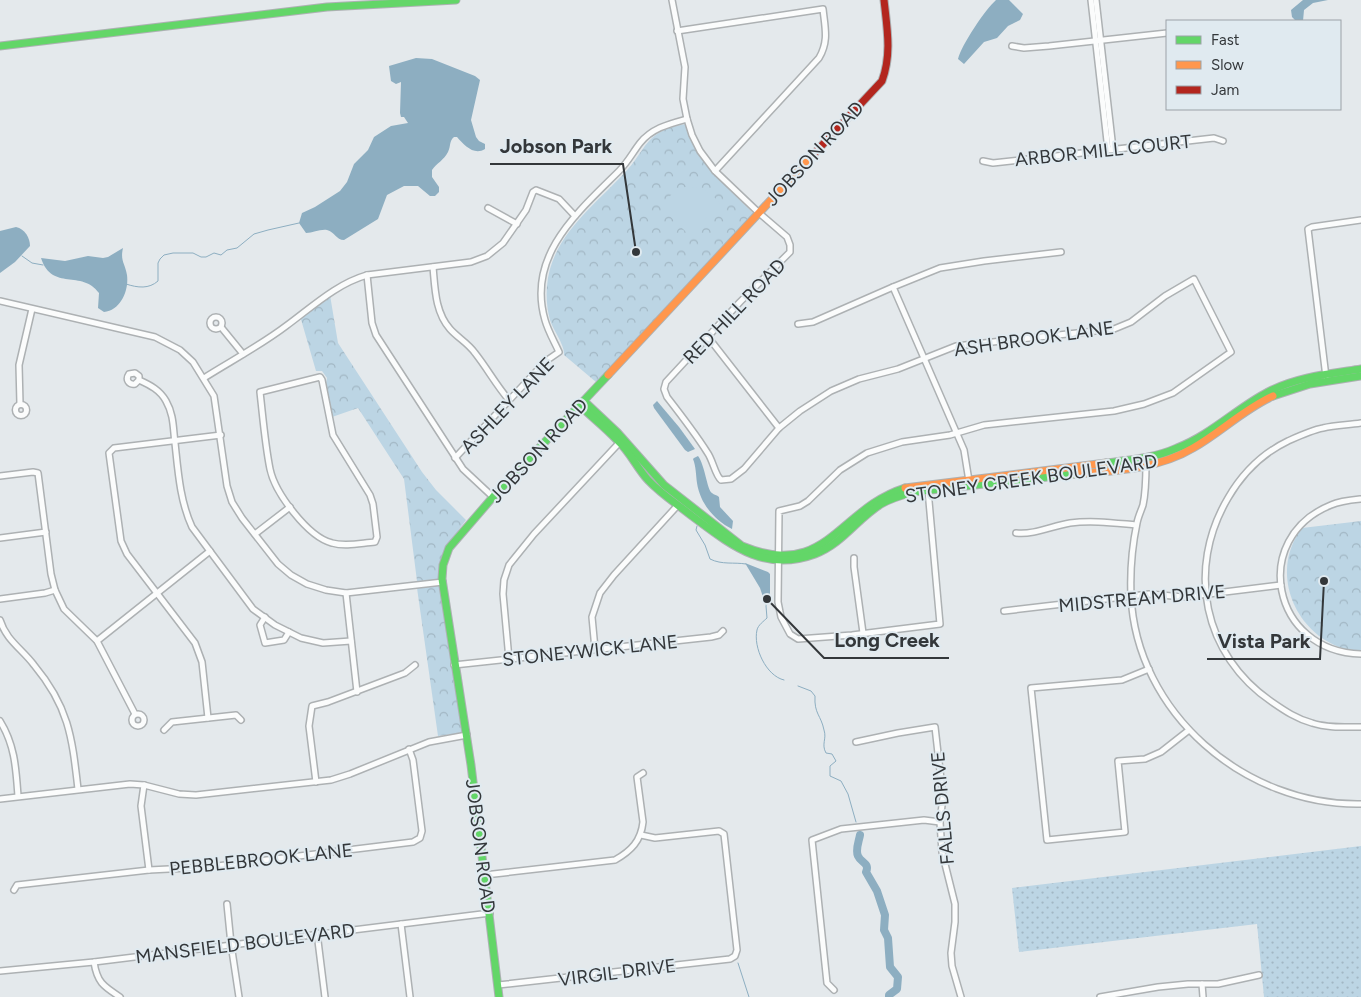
<svg xmlns="http://www.w3.org/2000/svg" width="1361" height="997" font-family="Figtree,sans-serif">
<defs>
<pattern id="grass-dots" width="8" height="8" patternUnits="userSpaceOnUse" patternTransform="scale(1.25)"><rect width="8" height="8" fill="#bcd5e4"/><path d="M2 2h.1M6 6h.1" fill="none" stroke="#a2b7c4" stroke-width="1.8" stroke-linecap="round"/></pattern>
<pattern id="park-crowns" width="20" height="18" patternUnits="userSpaceOnUse" patternTransform="scale(1.25)"><rect width="20" height="18" fill="#bcd5e4"/><path d="M2 6a3 3 0 1 1 6 0M12 15a3 3 0 1 1 6 0" fill="none" stroke="#a2b7c4"/></pattern>
</defs>
<rect width="100%" height="100%" fill="#e4e9ec"/>
<path fill="url(#grass-dots)" d="M1361 846V997H1264L1257 924 1019 952 1012 888Z"/>
<g fill="url(#park-crowns)">
<path d="M686 124C697 162 726 186 753 213L596 382 564 355C565 345 553 330 550 320 547 309 546 297 547 286 551 235 597 204 628 169 639 157 644 143 657 134 666 128 676 126 686 124Z"/>
<path d="M330 295 338 343 422 472 436 490 466 520C451 541 440 550 440 577L437 580 417 581 404 479 358 408 332 417 326 383 327 378 322 371H316L300 316Z"/>
<path d="M1361 521V650C1346 651 1337 647 1325 640 1287 616 1274 564 1302 528Z"/>
<path d="M441 585 464 730 462 733 438 736 417 588Z"/>
</g>
<path fill="#bcd5e4" d="M685 187C702 186 709 191 720 203L692 233 686 232 660 206 676 190Z"/>
<g fill="#8daec1">
<path d="M996 0H1009L1023 14 1020 20 1008 26 997 38 984 42 964 64 958 59C962 44 985 10 996 0Z"/>
<path d="M1303 0H1328L1313 3 1304 10 1303 21H1296L1292 17 1291 10Z"/>
<path d="M416 58 432 59 475 76 480 80 471 120 476 137 479 141 485 144V149C474 156 464 145 457 137H454C449 141 451 146 448 152 444 160 437 163 432 170V177L439 187V192L435 196H430L418 186H404L387 195 378 219 344 240C336 240 335 232 327 230 320 229 313 233 306 233L299 223 302 213 315 207 340 191 347 182 354 164 368 150 374 137 391 126 408 123 404 117H401L400 113 401 82 396 84 391 81 389 66Z"/>
<path d="M16 227C25 229 30 238 30 246L15 262 0 273V231Z"/>
<path d="M123 248C120 261 125 263 127 275 129 290 121 310 104 312L98 308 99 293C82 269 52 292 41 258L65 261 88 256 103 258 108 257Z"/>
<path d="M657 401 679 427 695 449 688 452 685 450 654 408 653 405Z"/>
<path d="M698 456C705 465 707 490 712 493 714 495 717 495 719 497L720 507 733 521 732 529C714 520 700 503 697 483 696 476 696 466 693 459L694 458Z"/>
<path d="M745 563 768 572 770 574V601L766 606 760 588Z"/>
</g>
<g fill="none" stroke-linecap="round" stroke-linejoin="round">
<g stroke="#8daec1" stroke-width="1">
<path d="M22 256 32 263 43 265"/>
<path d="M126 284C138 288 149 289 158 281V263L160 259 164 255 173 253H193L201 257H206L214 253 221 255 227 250 237 248 254 234 268 230 299 223"/>
<path d="M697 526 696 530 705 545 710 559C722 565 734 562 746 564"/>
<path d="M766 606 767 618C764 621 758 625 757 630 753 647 766 676 784 680"/>
<path d="M798 686 811 691 815 696C814 714 821 715 824 730 827 739 821 744 826 753L832 754 836 761 830 766V776L841 781 848 794 856 822"/>
<path d="M738 963 749 997"/>
</g>
<path stroke="#8daec1" stroke-width="8" d="M860 835C859 841 855 850 858 856 861 863 870 863 866 872L877 891 885 915 884 930 888 938 890 967 898 977 897 989 889 995V997"/>
<defs>
<g id="street">
<path d="M672 0 685 67 683 99 687 119 692 135 700 151 715 171 758 212 787 237 790 245V252L740 302 666 382 664 389 667 397C681 415 695 433 707 452 713 460 715 475 721 480L731 479 744 469 779 428 800 411 831 391 859 379 898 369 956 346 1114 329 1131 322 1165 296 1194 279 1231 352 1173 393 1144 404 1114 411 984 425 950 435 902 442 867 453 840 470 808 501 800 506 779 511 778 602 781 617 790 634 798 639 852 635 940 624 928 490"/>
<path d="M1091 0 1108 150"/>
<path d="M1096 0 1113 149"/>
<path d="M677 31 823 9C825 28 829 41 819 58L715 171"/>
<path d="M1012 46 1024 48 1049 46 1167 33"/>
<path d="M983 161 993 163 1214 138 1223 141"/>
<path d="M488 208 517 224"/>
<path d="M433 267C435 288 435 312 450 329 458 338 468 343 475 353 487 368 496 385 509 400"/>
<path d="M367 275 372 323 376 335 463 469 493 497"/>
<path d="M893 287 964 450 969 481"/>
<path d="M0 301 155 337 180 350 193 362 214 396 227 486 232 502 242 518 278 564 291 575 307 584 326 590 346 593 443 582"/>
<circle cx="216" cy="323" r="6"/>
<path d="M798 324 813 322 893 287 940 268 984 261 1061 252"/>
<path d="M221 327 243 354"/>
<path d="M708 337 779 428"/>
<path d="M320 377 322 380 333 435 370 495 373 504 377 537 375 542C361 543 346 547 332 543 308 537 275 493 270 469 265 444 263 418 260 392Z"/>
<path d="M1326 377 1308 229 1312 227 1361 220"/>
<path d="M204 378C231 361 261 345 286 326 312 307 336 284 367 275L471 262 487 256 503 243 526 210 533 192 536 190 559 199 575 216"/>
<path d="M139 380 135 384C129 385 125 380 129 374L135 373 139 376V380C150 385 160 390 166 401 174 415 173 428 175 443 178 471 180 501 192 527L253 609 275 625 301 638 323 643 351 641"/>
<path d="M20 404 19 365 32 309"/>
<circle cx="21" cy="410" r="5.5"/>
<path d="M1361 423C1349 425 1336 425 1323 428 1312 430 1299 436 1288 441 1263 453 1242 474 1228 498 1186 569 1203 655 1272 702 1285 711 1297 719 1312 723 1327 728 1345 727 1361 727"/>
<path d="M455 458 546 361 559 352C554 341 548 331 545 320 526 255 579 211 619 171 628 162 633 152 640 143 652 128 669 124 687 119"/>
<path d="M1146 463C1146 477 1146 491 1143 505 1141 511 1138 517 1137 523 1132 547 1130 571 1131 595 1136 713 1245 806 1361 804"/>
<path d="M0 476 33 472 38 473 51 574 55 590 64 609 97 641 135 714"/>
<path d="M1361 499C1351 500 1340 501 1331 505 1249 538 1272 652 1361 654"/>
<path d="M1016 533C1034 535 1052 526 1070 523 1092 520 1114 523 1136 525"/>
<path d="M255 534 290 507"/>
<path d="M0 538 46 532"/>
<path d="M854 558V567L863 633"/>
<path d="M346 593 357 692"/>
<path d="M0 599 45 593 55 590"/>
<path d="M1004 611 1149 594 1184 597 1281 585"/>
<path d="M265 617 260 625 265 643 284 640 289 632"/>
<path d="M0 620C6 640 22 649 34 665 69 707 72 737 78 789"/>
<path d="M97 641 210 551"/>
<path d="M595 649 592 617 600 593 614 575 678 505"/>
<path d="M509 659 503 594 504 580 509 565 534 534 620 442"/>
<path d="M454 665 711 637 719 635 723 631"/>
<path d="M1149 669 1122 680 1031 688 1047 840 1125 832 1118 761 1145 759 1161 752 1189 730"/>
<circle cx="138" cy="720" r="6"/>
<path d="M208 718 202 662 195 643 127 554 121 541 109 453 114 448 221 435"/>
<path d="M0 721C15 745 16 769 18 796"/>
<path d="M164 730 172 722 236 715 241 720"/>
<path d="M856 742 898 733 935 727 943 797 940 822 942 852 955 904V922L951 953 952 966 961 997"/>
<path d="M316 782 309 726 312 706 328 702 405 673 415 665"/>
<path d="M144 785 141 806 149 870"/>
<path d="M0 799 130 784 144 785 179 794 196 795 331 780 350 774 429 742 467 735"/>
<path d="M485 875 615 860C631 851 641 841 643 822L637 777 643 773"/>
<path d="M14 890 17 885 149 870 209 867 413 842 420 838 422 831 413 760 409 749"/>
<path d="M227 904 231 944 239 997"/>
<path d="M401 924 410 997"/>
<path d="M317 933 325 997"/>
<path d="M94 962C97 982 103 986 120 997"/>
<path d="M0 971 94 962 490 913"/>
<path d="M1202 984 1203 997"/>
<path d="M498 985 730 959 735 956 737 950 724 834 719 831 655 838 641 835"/>
<path d="M834 990 827 983 812 840 841 829 924 820 940 822"/>
<path d="M1100 997 1158 987 1188 984H1218L1259 975"/>
</g>
<g id="fast">
<path d="M0 46 327 7 456 0"/>
<path d="M1273 396 1310 384 1361 376"/>
<path d="M584 401 617 432 664 485 742 546C827 581 838 509 905 488"/>
<path d="M579 405C592 417 606 428 618 441 630 452 637 468 648 480 661 494 677 504 692 516 731 545 764 573 815 554 842 544 858 518 881 504 891 498 902 495 913 492L1075 474"/>
<path d="M1106 463C1131 460 1155 458 1177 448 1211 435 1237 408 1268 392 1297 377 1329 374 1361 369"/>
<path d="M499 997 471 765 442 579 443 565 449 548 493 497 608 375"/>
</g>
<g id="slow">
<path d="M608 375 811 157"/>
<path d="M1075 474C1115 471 1158 469 1193 448 1221 432 1244 409 1273 396"/>
<path d="M905 488 1106 463"/>
</g>
<path id="jam" d="M811 157 882 81C892 54 887 28 884 0"/>
</defs>
<use href="#street" stroke="#adb1b3" stroke-width="8"/>
<use href="#fast" stroke="#adb1b3" stroke-width="9"/>
<use href="#slow" stroke="#adb1b3" stroke-width="9"/>
<use href="#jam" stroke="#adb1b3" stroke-width="9"/>
<use href="#street" stroke="#fbfcfc" stroke-width="5"/>
<use href="#fast" stroke="#63d668" stroke-width="7"/>
<use href="#slow" stroke="#ff974d" stroke-width="7"/>
<use href="#jam" stroke="#b3261e" stroke-width="7"/>
</g>
<g text-anchor="middle" stroke-width="4" stroke-linejoin="round" paint-order="stroke">
<g font-size="19" fill="#33373a" stroke="#e0eaf0">
<text transform="translate(1103 150) rotate(-6)" y="7">ARBOR MILL COURT</text>
<text transform="translate(814 153) rotate(-47)" y="7">JOBSON ROAD</text>
<text transform="translate(734 311) rotate(-46)" y="7">RED HILL ROAD</text>
<text transform="translate(1034 338) rotate(-8)" y="7">ASH BROOK LANE</text>
<text transform="translate(507 405) rotate(-46)" y="7">ASHLEY LANE</text>
<text transform="translate(538 450) rotate(-47)" y="7">JOBSON ROAD</text>
<text transform="translate(1031 478) rotate(-8)" y="7">STONEY CREEK BOULEVARD</text>
<text transform="translate(1142 598) rotate(-5)" y="7">MIDSTREAM DRIVE</text>
<text transform="translate(590 650) rotate(-6)" y="7">STONEYWICK LANE</text>
<text transform="translate(942 808) rotate(-95)" y="7">FALLS DRIVE</text>
<text transform="translate(481 846) rotate(83)" y="7">JOBSON ROAD</text>
<text transform="translate(261 859) rotate(-6)" y="7">PEBBLEBROOK LANE</text>
<text transform="translate(245 943) rotate(-7)" y="7">MANSFIELD BOULEVARD</text>
<text transform="translate(617 972) rotate(-7)" y="7">VIRGIL DRIVE</text>
</g>
</g>
<path fill="none" stroke="#33373a" stroke-width="2" d="M636 252L623 164H490M767 599L824 658H949M1324 581L1320 659H1207"/>
<g fill="#33373a" stroke="#e0eaf0" stroke-width="2">
<circle cx="636" cy="252" r="5"/>
<circle cx="767" cy="599" r="5"/>
<circle cx="1324" cy="581" r="5"/>
</g>
<g font-size="20" text-anchor="middle" font-weight="bold" fill="#33373a" stroke="#e0eaf0" stroke-width="4" stroke-linejoin="round" paint-order="stroke">
<text x="556" y="153">Jobson Park</text>
<text x="887" y="647">Long Creek</text>
<text x="1264" y="648">Vista Park</text>
</g>
<rect x="1166" y="20" width="175" height="90" fill="#e0eaf0" stroke="#9ba2a7"/>
<rect x="1176" y="36" width="25" height="8" fill="#63d668" stroke="#9ba2a7"/>
<text x="1211" y="45" font-size="15" fill="#33373a">Fast</text>
<rect x="1176" y="61" width="25" height="8" fill="#ff974d" stroke="#9ba2a7"/>
<text x="1211" y="70" font-size="15" fill="#33373a">Slow</text>
<rect x="1176" y="86" width="25" height="8" fill="#b3261e" stroke="#9ba2a7"/>
<text x="1211" y="95" font-size="15" fill="#33373a">Jam</text>
</svg>
